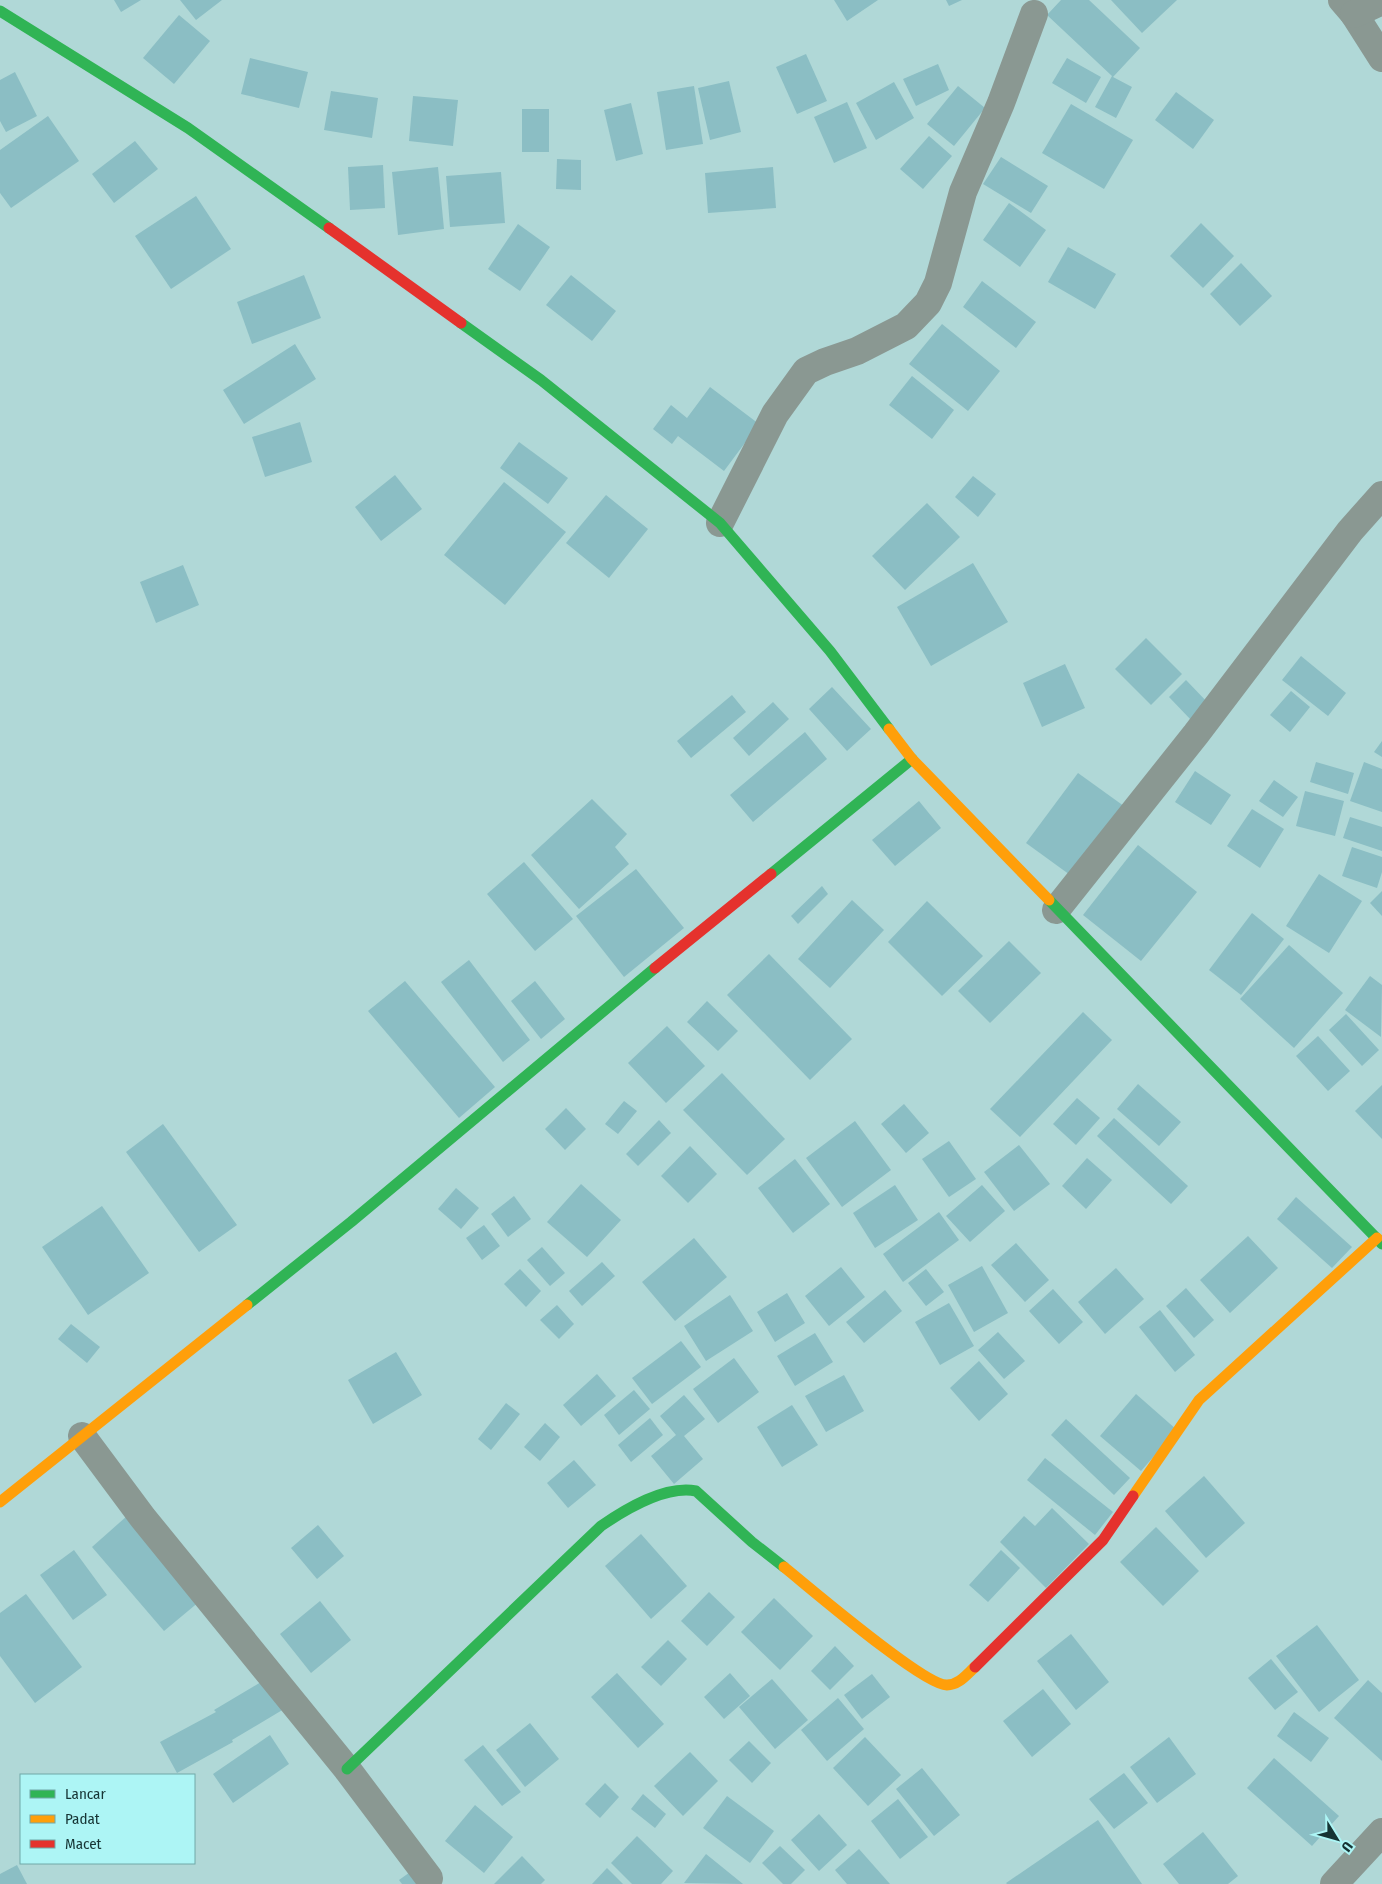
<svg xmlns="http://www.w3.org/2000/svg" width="1382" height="1884" font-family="'Fira Sans Condensed',sans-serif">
<rect width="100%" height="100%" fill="#b0d8d7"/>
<g fill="#8bbec4">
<path d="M114 0H141L121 12Z"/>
<path d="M180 0H222L196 20Z"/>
<path d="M834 0H878L847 21Z"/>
<path d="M946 0H962L949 6Z"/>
<path d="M1061 0H1089L1140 48 1113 77 1132 87 1116 118 1095 107 1112 76 1047 15Z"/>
<path d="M1111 0H1177L1142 33Z"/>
<path d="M179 15 210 41 174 84 143 58Z"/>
<path d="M806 54 827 101 797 114 776 67Z"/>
<path d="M250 58 308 72 299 108 241 94Z"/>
<path d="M1067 58 1101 77 1086 103 1052 83Z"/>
<path d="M938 64 949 90 916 106 903 79Z"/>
<path d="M15 72 37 116 6 132 0 121V80Z"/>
<path d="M729 81 741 132 710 140 698 88Z"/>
<path d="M894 82 914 118 876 140 856 103Z"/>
<path d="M694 86 703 144 666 150 657 92Z"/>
<path d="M958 86 985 108 954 146 927 124Z"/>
<path d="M331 91 378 98 372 138 324 130Z"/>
<path d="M1176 92 1214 120 1193 149 1155 120Z"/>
<path d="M413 96 458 100 453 146 409 141Z"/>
<path d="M847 102 867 148 834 163 814 117Z"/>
<path d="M631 103 643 154 616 161 604 110Z"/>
<path d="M1071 104 1133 140 1104 189 1042 153Z"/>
<rect x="522" y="109" width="27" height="43"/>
<path d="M48 116 79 161 11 208 0 193V150Z"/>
<path d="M929 136 952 156 923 189 900 169Z"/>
<path d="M135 141 158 169 114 203 92 174Z"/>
<path d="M1001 157 1048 186 1031 213 983 184Z"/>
<path d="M557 159 581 160V190L556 189Z"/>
<path d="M383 165 385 208 350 210 348 167Z"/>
<path d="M438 167 444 229 398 235 392 172Z"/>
<path d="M773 167 776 208 708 213 705 173Z"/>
<path d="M501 172 505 223 450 227 446 176Z"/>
<path d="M196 196 231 249 171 289 135 236Z"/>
<path d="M1009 203 1046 230 1020 267 983 240Z"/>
<path d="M1201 223 1234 256 1203 288 1170 256Z"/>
<path d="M518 224 550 247 520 291 488 269Z"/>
<path d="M1068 247 1116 274 1095 309 1048 282Z"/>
<path d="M1241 263 1272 296 1240 326 1210 294Z"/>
<path d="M304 275 321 318 252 344 237 302Z"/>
<path d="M571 275 616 311 592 341 546 305Z"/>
<path d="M982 281 1036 322 1016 348 963 307Z"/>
<path d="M942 324 1000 371 968 411 909 364Z"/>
<path d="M295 344 316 379 244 424 223 390Z"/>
<path d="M912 376 954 410 932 439 889 405Z"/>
<path d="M710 387 759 424 724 471 678 436 672 444 653 429 671 405 687 418Z"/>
<path d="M300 422 312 462 265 477 252 437Z"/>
<path d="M519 442 568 478 548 504 500 468Z"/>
<path d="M395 475 422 509 381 541 355 507Z"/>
<path d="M973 476 996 494 978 517 955 497Z"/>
<path d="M504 482 566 532 505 605 444 555Z"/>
<path d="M606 495 648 529 609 578 566 543Z"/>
<path d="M927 503 960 537 905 590 872 556Z"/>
<path d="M973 563 1008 622 931 666 897 607Z"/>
<path d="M183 565 199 605 156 623 140 582Z"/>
<path d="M1146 638 1182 674 1151 705 1115 669Z"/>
<path d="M1301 656 1346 693 1328 716 1282 680Z"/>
<path d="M1065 664 1085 708 1042 727 1023 683Z"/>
<path d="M1186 680 1209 704 1192 721 1169 697Z"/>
<path d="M832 687 871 729 847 751 809 709Z"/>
<path d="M1291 691 1310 707 1290 732 1270 715Z"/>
<path d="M732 695 746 712 691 758 677 741Z"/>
<path d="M773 702 789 719 749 756 733 738Z"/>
<path d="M805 732 827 759 753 822 730 795Z"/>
<path d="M1382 741V757L1374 752Z"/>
<path d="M1316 762 1354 773 1348 794 1310 782Z"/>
<path d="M1364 762 1382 769V812L1350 801Z"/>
<path d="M1195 771 1231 795 1211 825 1175 802Z"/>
<path d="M1078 773 1128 809 1077 880 1026 843Z"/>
<path d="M1274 780 1298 797 1283 817 1259 801Z"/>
<path d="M1305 791 1344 801 1335 836 1296 826Z"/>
<path d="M592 799 627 834 615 847 629 864 579 909 531 855Z"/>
<path d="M919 801 941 828 895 866 872 840Z"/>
<path d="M1252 809 1284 829 1260 868 1227 846Z"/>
<path d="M1350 817 1382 827V851L1343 838Z"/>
<path d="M1138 845 1197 892 1141 961 1083 915Z"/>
<path d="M1352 847 1382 857V872L1377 888 1342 876Z"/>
<path d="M524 862 573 919 535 951 487 894Z"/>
<path d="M636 869 684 928 624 977 576 916Z"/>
<path d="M1319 874 1362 901 1329 953 1286 926Z"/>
<path d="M822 886 828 894 798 924 791 916Z"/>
<path d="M1382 891V916L1370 903Z"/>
<path d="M852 900 884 930 830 988 798 959Z"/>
<path d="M927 901 983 956 942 996 888 942Z"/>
<path d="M1252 913 1284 939 1241 995 1209 970Z"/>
<path d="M1009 941 1041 973 990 1023 958 991Z"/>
<path d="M1289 945 1343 993 1294 1048 1240 999Z"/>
<path d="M769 954 852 1039 810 1080 727 995Z"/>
<path d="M469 960 530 1040 503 1062 441 982Z"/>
<path d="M1370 976 1382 985 1381 1037 1345 1010Z"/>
<path d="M405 981 495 1087 459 1118 368 1011Z"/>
<path d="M535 981 565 1019 541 1039 511 1001Z"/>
<path d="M707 1001 738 1031 718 1051 687 1022Z"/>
<path d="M1083 1012 1112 1040 1020 1137 990 1109Z"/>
<path d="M1346 1014 1379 1050 1362 1066 1329 1030Z"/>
<path d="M667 1026 705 1066 666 1103 628 1063Z"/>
<path d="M1318 1036 1350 1071 1328 1091 1296 1056Z"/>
<path d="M722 1073 785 1139 747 1175 683 1110Z"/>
<path d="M1138 1084 1181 1122 1159 1146 1117 1109Z"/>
<path d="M1382 1085V1139L1355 1111Z"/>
<path d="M1077 1098 1100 1118 1076 1145 1053 1124Z"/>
<path d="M624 1101 637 1111 618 1134 605 1124Z"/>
<path d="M904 1104 929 1133 906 1153 881 1124Z"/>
<path d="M566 1108 586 1129 565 1150 545 1129Z"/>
<path d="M1114 1118 1188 1186 1171 1204 1097 1136Z"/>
<path d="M659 1120 671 1133 638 1166 626 1154Z"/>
<path d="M855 1121 891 1170 842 1207 806 1158Z"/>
<path d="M163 1124 237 1225 199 1252 126 1152Z"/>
<path d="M949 1141 976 1179 949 1197 922 1159Z"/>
<path d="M1019 1145 1050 1184 1014 1211 984 1172Z"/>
<path d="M690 1146 717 1174 688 1203 661 1176Z"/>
<path d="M1087 1158 1112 1180 1086 1209 1062 1186Z"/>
<path d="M795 1159 830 1204 793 1233 758 1188Z"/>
<path d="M581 1184 621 1220 587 1257 547 1222Z"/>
<path d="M895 1185 918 1220 875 1248 853 1213Z"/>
<path d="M982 1185 1005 1211 970 1242 946 1216Z"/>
<path d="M456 1188 479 1208 461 1229 438 1209Z"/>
<path d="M514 1196 531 1219 508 1237 491 1214Z"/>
<path d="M1296 1197 1352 1247 1332 1268 1277 1219Z"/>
<path d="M102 1206 149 1273 88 1315 42 1247Z"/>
<path d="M939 1212 959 1240 903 1282 883 1254Z"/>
<path d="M484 1225 500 1246 482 1260 466 1238Z"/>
<path d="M1248 1236 1278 1268 1230 1313 1200 1280Z"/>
<path d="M694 1238 727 1277 675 1321 642 1282Z"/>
<path d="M1016 1243 1049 1280 1025 1302 991 1265Z"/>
<path d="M542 1247 565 1273 550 1286 527 1260Z"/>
<path d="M602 1262 615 1276 582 1306 569 1291Z"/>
<path d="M982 1266 1008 1313 974 1332 948 1285Z"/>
<path d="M841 1267 865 1297 829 1326 805 1296Z"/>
<path d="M1116 1268 1144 1299 1105 1334 1078 1302Z"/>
<path d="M520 1269 541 1291 526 1307 504 1284Z"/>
<path d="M926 1269 944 1292 926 1306 908 1283Z"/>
<path d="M1186 1288 1214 1320 1194 1338 1166 1306Z"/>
<path d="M1053 1289 1083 1322 1059 1344 1029 1311Z"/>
<path d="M885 1290 902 1311 864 1343 846 1322Z"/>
<path d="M787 1293 805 1323 775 1342 757 1312Z"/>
<path d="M730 1295 753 1331 706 1361 684 1326Z"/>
<path d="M949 1303 974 1346 940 1365 915 1322Z"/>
<path d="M557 1305 574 1324 559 1339 540 1320Z"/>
<path d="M1160 1310 1195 1355 1175 1372 1139 1327Z"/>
<path d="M71 1324 100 1347 87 1363 58 1339Z"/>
<path d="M998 1332 1025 1361 1004 1379 978 1350Z"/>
<path d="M815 1333 833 1362 795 1386 777 1356Z"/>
<path d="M681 1341 701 1367 652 1404 632 1378Z"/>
<path d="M396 1352 422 1395 373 1424 348 1380Z"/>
<path d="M734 1358 759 1392 718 1423 693 1389Z"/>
<path d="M979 1361 1008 1394 979 1421 950 1388Z"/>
<path d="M597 1374 616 1396 581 1426 563 1405Z"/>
<path d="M844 1375 864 1411 826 1432 805 1396Z"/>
<path d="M634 1390 650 1409 619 1435 604 1415Z"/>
<path d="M1136 1394 1177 1430 1141 1471 1100 1436Z"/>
<path d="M684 1395 705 1419 684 1436 703 1459 674 1484 651 1456 676 1435 660 1416Z"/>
<path d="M506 1403 520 1414 491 1450 478 1439Z"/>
<path d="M792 1405 818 1445 782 1467 757 1427Z"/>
<path d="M650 1418 663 1435 631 1462 618 1445Z"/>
<path d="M1066 1419 1130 1478 1114 1495 1051 1435Z"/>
<path d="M545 1423 560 1437 540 1461 524 1447Z"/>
<path d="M1045 1458 1113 1512 1095 1535 1027 1480Z"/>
<path d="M574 1460 596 1485 568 1508 547 1483Z"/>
<path d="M1204 1476 1245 1523 1206 1558 1165 1511Z"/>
<path d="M1052 1508 1089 1544 1046 1588 1000 1542 1024 1516 1035 1526Z"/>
<path d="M127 1516 200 1601 164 1631 92 1547Z"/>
<path d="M318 1525 344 1556 317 1579 291 1548Z"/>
<path d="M1156 1527 1199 1571 1163 1606 1120 1562Z"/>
<path d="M641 1534 687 1586 651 1619 605 1566Z"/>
<path d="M74 1550 107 1595 73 1620 40 1575Z"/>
<path d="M1001 1550 1020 1568 988 1602 969 1585Z"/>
<path d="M709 1592 735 1617 707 1646 681 1621Z"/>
<path d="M26 1594 82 1667 35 1703 0 1656V1613Z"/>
<path d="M774 1598 813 1636 780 1670 741 1632Z"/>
<path d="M320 1601 351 1640 311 1673 280 1634Z"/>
<path d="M1317 1625 1359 1680 1319 1712 1276 1656Z"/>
<path d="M1071 1634 1109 1682 1076 1710 1037 1661Z"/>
<path d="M668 1640 687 1659 661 1686 641 1667Z"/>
<path d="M835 1646 854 1666 830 1690 811 1671Z"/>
<path d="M1271 1659 1298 1692 1275 1710 1248 1678Z"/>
<path d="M617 1673 664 1724 638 1748 591 1697Z"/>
<path d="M730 1673 750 1696 724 1719 704 1697Z"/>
<path d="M872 1674 890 1697 862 1719 844 1695Z"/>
<path d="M266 1679 284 1709 232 1740 233 1742 177 1773 160 1742 216 1712 214 1710Z"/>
<path d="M772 1679 808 1720 775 1749 739 1707Z"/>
<path d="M1368 1680 1382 1693V1761L1334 1718Z"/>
<path d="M1043 1689 1071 1724 1032 1757 1003 1721Z"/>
<path d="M838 1698 864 1729 827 1761 801 1730Z"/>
<path d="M1294 1712 1329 1738 1311 1762 1277 1736Z"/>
<path d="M530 1723 559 1759 525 1787 496 1750Z"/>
<path d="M270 1735 289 1764 233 1803 213 1774Z"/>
<path d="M865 1737 901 1775 868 1806 833 1768Z"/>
<path d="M1169 1737 1196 1774 1157 1803 1130 1767Z"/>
<path d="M749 1741 771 1763 752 1783 729 1760Z"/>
<path d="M483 1745 521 1792 502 1806 464 1760Z"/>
<path d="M690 1752 718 1781 683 1816 654 1786Z"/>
<path d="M1274 1758 1339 1816 1312 1846 1247 1788Z"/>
<path d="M922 1768 960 1815 934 1836 896 1789Z"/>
<path d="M1124 1773 1148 1803 1114 1829 1089 1799Z"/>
<path d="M605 1783 619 1797 600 1818 585 1804Z"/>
<path d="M643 1794 666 1814 655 1828 631 1809Z"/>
<path d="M727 1796 774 1831 750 1863 703 1828Z"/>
<path d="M898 1799 928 1837 900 1859 871 1821Z"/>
<path d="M475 1805 513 1837 484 1873 445 1841Z"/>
<path d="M819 1814 847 1845 819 1871 791 1840Z"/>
<path d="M1098 1820 1142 1884H1007L1006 1883Z"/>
<path d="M1203 1832 1238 1876 1228 1884H1179L1163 1864Z"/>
<path d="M637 1836 673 1871 661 1884H632L611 1863Z"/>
<path d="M780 1846 805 1870 791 1884H783L762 1863Z"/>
<path d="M859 1849 890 1884H847L835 1870Z"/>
<path d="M706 1854 743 1884 684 1883Z"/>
<path d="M522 1856 545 1880 541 1884H494Z"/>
<path d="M17 1865 27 1884H0V1874Z"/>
<path d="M420 1865 434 1884H402L399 1880Z"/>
<path d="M607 1868 623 1884H592Z"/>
</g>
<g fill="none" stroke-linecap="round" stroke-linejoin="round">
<g stroke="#8a9892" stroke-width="28">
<path d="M1342 0 1354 14 1382 58"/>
<path d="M1354 14 1382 1"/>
<path d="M720 523 775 414 806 371 825 362 857 351 906 326 928 303 938 283 963 192 1001 103 1034 14"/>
<path d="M1056 910 1196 734 1350 531 1382 495"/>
<path d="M82 1436 143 1518 347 1769 429 1878"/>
<path d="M1334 1884 1382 1832"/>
</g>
<g stroke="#30b455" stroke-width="11">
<path d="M0 11 188 128 329 228"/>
<path d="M461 323 541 380 720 523 830 651 889 729"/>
<path d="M771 874 912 759"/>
<path d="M1049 900 1382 1244"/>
<path d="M247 1305 351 1222 655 968"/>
<path d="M347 1769 601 1526C626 1509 665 1485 696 1491L752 1542 784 1567"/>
</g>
<g stroke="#ff9f0a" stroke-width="11">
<path d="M889 729 912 759 1049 900"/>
<path d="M1133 1496 1199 1400 1377 1238"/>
<path d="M0 1502 247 1305"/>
<path d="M784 1567C809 1587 924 1686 947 1685 959 1685 967 1674 975 1667"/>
</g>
<g stroke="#e5322d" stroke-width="11">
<path d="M329 228 461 323"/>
<path d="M655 968 771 874"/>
<path d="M975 1667 1103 1540 1133 1496"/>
</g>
</g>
<rect x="20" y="1774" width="175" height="90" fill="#adf5f5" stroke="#71a8a8"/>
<rect x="30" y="1790" width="25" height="8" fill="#30b455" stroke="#71a8a8"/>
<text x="65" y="1799" font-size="15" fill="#163434">Lancar</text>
<rect x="30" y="1815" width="25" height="8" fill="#ff9f0a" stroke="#71a8a8"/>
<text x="65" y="1824" font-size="15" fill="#163434">Padat</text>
<rect x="30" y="1840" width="25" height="8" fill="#e5322d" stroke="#71a8a8"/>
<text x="65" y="1849" font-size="15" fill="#163434">Macet</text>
<g transform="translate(1337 1839) rotate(127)" stroke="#adf5f5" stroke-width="4" paint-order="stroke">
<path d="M0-4L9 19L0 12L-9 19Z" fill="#163434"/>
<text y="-8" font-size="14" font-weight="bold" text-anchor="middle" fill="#163434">U</text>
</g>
</svg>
